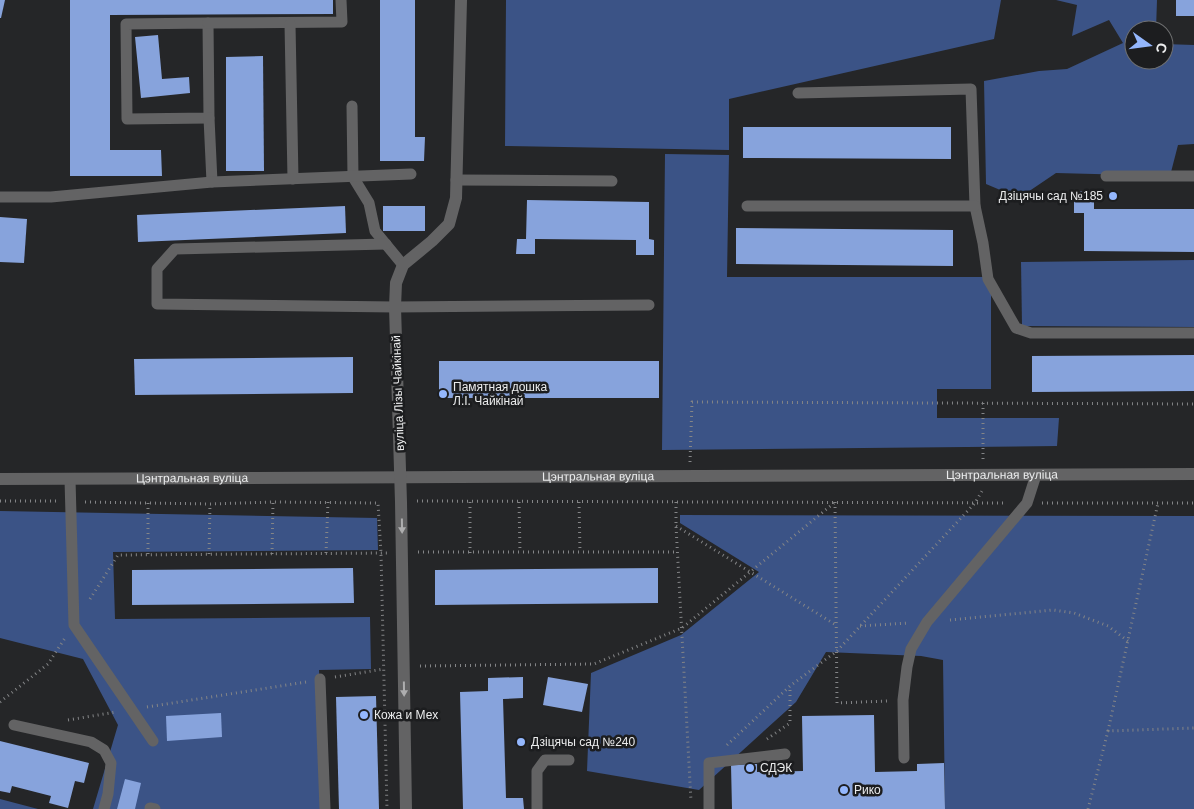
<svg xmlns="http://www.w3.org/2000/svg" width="1194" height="809" font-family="Helvetica,sans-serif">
<rect width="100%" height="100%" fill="#252628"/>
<g fill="#3b5386">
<path d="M506 0H1001L994 39 729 99V150L505 146Z"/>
<path d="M1056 0H1157L1156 30H1134V60H1164V44L1194 45V144L1178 145 1170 176 1056 173 1019 198 986 184 984 81 1039 71 1067 69 1123 43 1109 20 1072 36 1077 5Z"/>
<path d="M665 154 729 155 727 277H991V389H937V418H1059L1057 446 662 450Z"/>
<path d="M1194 260V327L1022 326 1021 262Z"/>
<path d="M0 511 377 518 378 550 113 552 115 619 370 617 371 669 319 670 325 809H93L118 725 83 659 0 638Z"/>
<path d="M680 515 1194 516V809H945L943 660 921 656 826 652 796 702 699 790 587 771 591 673 681 635 759 572 680 523Z"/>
<path d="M0 799 38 809H0Z"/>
</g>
<g fill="#87a3dc">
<path d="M0 0H5L1 18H0Z"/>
<path d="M70 0H333V14L110 15V150H161L162 176H70Z"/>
<path d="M380 0H415V137H425L424 161H380Z"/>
<rect x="1176" y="0" width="18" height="16"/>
<path d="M158 35 162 79 189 77 190 93 141 98 135 37Z"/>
<path d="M263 56 264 171H226V57Z"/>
<path d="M743 127H951V159L743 158Z"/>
<path d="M1074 191H1094V209H1194V252L1084 251V213H1074Z"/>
<path d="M527 200 649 202V239L654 240V255H636V240L535 239V254H516L517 239H526Z"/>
<path d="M345 206 346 233 138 242 137 215Z"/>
<rect x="383" y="206" width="42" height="25"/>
<path d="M0 217 27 219 24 263 0 262Z"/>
<path d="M736 228 953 230V266L736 264Z"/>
<path d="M1194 355V391L1032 392V356Z"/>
<path d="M353 357V393L135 395 134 359Z"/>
<rect x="439" y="361" width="220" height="37"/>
<path d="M353 568 354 603 132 605V570Z"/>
<path d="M658 568V603L435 605V570Z"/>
<path d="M523 677V698L503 699 506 798H523L524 809H463L460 692 488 691V678Z"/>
<path d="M548 677 588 684 582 712 543 705Z"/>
<path d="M376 696 379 809H339L336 697Z"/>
<path d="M221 713 222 737 167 741 166 716Z"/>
<path d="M874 715 875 772 917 771V764L944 763 945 809H732L731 765 757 764V772L803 771 802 716Z"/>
<path d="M0 741 89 763 84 783 75 781 68 808 49 803 51 796 12 786 10 793 0 791Z"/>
<path d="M125 779 141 783 135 809H117Z"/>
</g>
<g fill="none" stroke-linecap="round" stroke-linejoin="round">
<g stroke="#848587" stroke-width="3" stroke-dasharray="1 4" stroke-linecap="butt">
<path d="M983 403V460"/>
<path d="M690 462 692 402 1194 404"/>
<path d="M0 501H57"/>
<path d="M417 501 1006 503"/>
<path d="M85 502 210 504 273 502 378 503 381 553 387 809"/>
<path d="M519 502 520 552"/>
<path d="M579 502 580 552"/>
<path d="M676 502V526L691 801"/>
<path d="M835 502 837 703 887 701"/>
<path d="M148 503V555"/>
<path d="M1042 503H1194"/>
<path d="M676 526 836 625"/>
<path d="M418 552H677"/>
<path d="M326 553 328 502"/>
<path d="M470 553V501"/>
<path d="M209 554 210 504"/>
<path d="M272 554 273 502"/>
<path d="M90 599 118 555 387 553"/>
<path d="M950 620 1053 610 1074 613 1108 626 1128 641"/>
<path d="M860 626 908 623"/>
<path d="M420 666 594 664 682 628 834 503"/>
<path d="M335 677 384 669"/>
<path d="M0 702 48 664 65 638"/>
<path d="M147 707 306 682"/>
<path d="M68 720 116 712"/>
<path d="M1108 731 1158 503"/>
<path d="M767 739 790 723V687"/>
<path d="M727 745 790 686 837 651 975 503 982 491"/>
<path d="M1088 809 1108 731 1194 728"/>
</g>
<g stroke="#636364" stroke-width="11">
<path d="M208 23 209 118 127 119 126 24Z"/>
<path d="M208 23 342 22 341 0"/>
<path d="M290 24 293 179"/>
<path d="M798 93 971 89 975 206 983 243 988 279 1016 328 1031 333H1194"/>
<path d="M352 106 353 177 369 203 375 231 403 265"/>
<path d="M209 118 212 182"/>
<path d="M1106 176H1194"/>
<path d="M456 180 612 181"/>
<path d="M0 197H51L212 182 411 174"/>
<path d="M747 206H975"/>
<path d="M386 244 175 249 157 269V304L395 307 649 305"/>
<path d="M70 479 74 625 153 741"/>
<path d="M320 679 325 809"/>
<path d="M14 725 91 742 104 750 111 763 108 794 104 809"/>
<path d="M904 758 903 700 907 667 911 649 927 622 1027 503 1036 475"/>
<path d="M150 809V808L155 809"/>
<path d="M537 809V771L545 760H569"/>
<path d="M709 809V763L785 754"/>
</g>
<g stroke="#636364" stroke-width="12">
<path id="s1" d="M0 479 1194 474"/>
<path d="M406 809 401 502 395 307 396 283 403 265 432 241 449 224 456 198 461 0"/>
</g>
</g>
<defs><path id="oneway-solid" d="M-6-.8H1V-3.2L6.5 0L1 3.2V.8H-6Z" transform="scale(1.25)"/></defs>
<g fill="#aeaeaf">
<use href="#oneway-solid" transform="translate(402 526) rotate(89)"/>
<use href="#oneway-solid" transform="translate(404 689) rotate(89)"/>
</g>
<g fill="#94b7fd" stroke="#1c1d1f" stroke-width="2">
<circle cx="1113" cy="196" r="5"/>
<circle cx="443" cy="394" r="5"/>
<circle cx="364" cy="715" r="5"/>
<circle cx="521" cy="742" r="5"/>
<circle cx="750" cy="768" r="5"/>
<circle cx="844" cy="790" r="5"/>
</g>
<g text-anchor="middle" stroke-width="5" stroke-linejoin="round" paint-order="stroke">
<g font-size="12" fill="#ebeced" stroke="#1c1d1f" text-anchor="start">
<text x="1103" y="200" text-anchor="end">Дзіцячы сад №185</text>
<text x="453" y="391">Памятная дошка<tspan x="453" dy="14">Л.І. Чайкінай</tspan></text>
<text x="374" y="719">Кожа и Мех</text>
<text x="531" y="746">Дзіцячы сад №240</text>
<text x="760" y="772">СДЭК</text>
<text x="854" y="794">Рико</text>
</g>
<g font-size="12" fill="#ebeced" stroke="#1c1d1f">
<text transform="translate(398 393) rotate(-92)" y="4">вуліца Лізы Чайкінай</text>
<text dy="4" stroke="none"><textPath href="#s1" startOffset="1002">Цэнтральная вуліца</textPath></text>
<text dy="4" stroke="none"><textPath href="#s1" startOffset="598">Цэнтральная вуліца</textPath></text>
<text dy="4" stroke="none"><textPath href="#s1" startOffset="192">Цэнтральная вуліца</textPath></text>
</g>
</g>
<g transform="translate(1149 45) rotate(104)"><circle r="24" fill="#1c1d1f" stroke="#6f7071"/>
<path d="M0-4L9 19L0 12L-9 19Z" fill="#94b7fd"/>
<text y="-8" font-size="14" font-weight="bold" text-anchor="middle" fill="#ebeced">С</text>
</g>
</svg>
